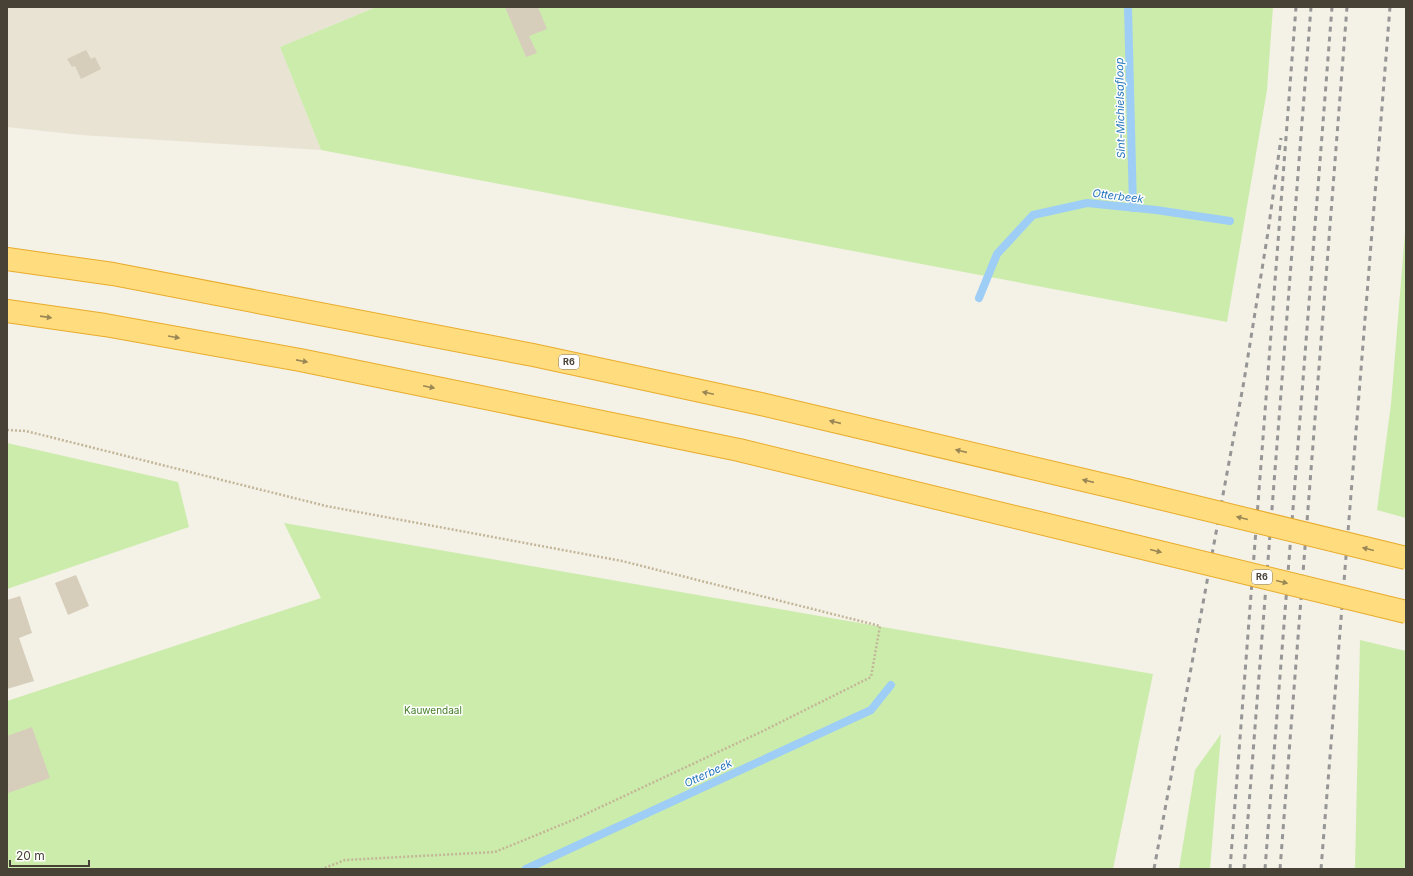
<svg xmlns="http://www.w3.org/2000/svg" width="1413" height="876" font-family="Inter,sans-serif">
<rect width="100%" height="100%" fill="#f4f1e6"/>
<path fill="#e9e3d4" d="M7 7H376L280 47 321 150 81 135 7 127Z"/>
<g fill="#ccecac">
<path d="M376 7H1273L1267 90 1227 322 321 150 280 47Z"/>
<path d="M1406 220V518L1377 510 1391 404Z"/>
<path d="M7 443 178 482 189 527 7 589Z"/>
<path d="M284 523 1153 674 1113 869H7V701L321 598Z"/>
<path d="M1360 640 1406 651V869H1355Z"/>
<path d="M1221 734 1210 869H1179L1195 770Z"/>
</g>
<g fill="none" stroke-linecap="round" stroke-linejoin="round">
<g stroke="#9ecef5" stroke-width="8">
<path d="M1128 7 1133 208"/>
<path d="M979 298 997 254 1033 215 1087 203 1156 210 1230 221"/>
<path d="M526 869 871 710 891 685"/>
</g>
</g>
<g fill="#d7cdbb">
<path d="M505 7H538L547 29 529 36 537 53 526 57Z"/>
<path d="M86 50 91 59 95 57 101 69 81 79 75 66 72 67 67 59Z"/>
<path d="M76 575 89 606 68 615 55 583Z"/>
<path d="M20 596 32 633 19 638 34 681 7 689V600Z"/>
<path d="M32 727 50 778 8 793 7 736Z"/>
</g>
<g fill="none" stroke-linecap="round" stroke-linejoin="round">
<defs>
<g id="trunk">
<path d="M7 259 113 274 533 355 761 404 1126 490"/>
<path d="M7 311 105 325 300 360 739 450 1118 542"/>
</g>
</defs>
<use href="#trunk" stroke="#e8ac2c" stroke-width="24"/>
<path stroke="#c3b698" stroke-width="2.5" stroke-dasharray="2 2" stroke-linecap="butt" d="M7 430 26 431 326 506 622 561 880 626 871 677 763 731 573 820 495 852 345 860 322 869"/>
<use href="#trunk" stroke="#ffdc7e" stroke-width="22"/>
<g stroke="#969696" stroke-width="3" stroke-dasharray="5 5" stroke-linecap="butt">
<path d="M1154 869 1244 381 1268 232 1281 138"/>
<path d="M1230 869 1296 7"/>
<path d="M1244 869 1311 7"/>
<path d="M1265 869 1332 7"/>
<path d="M1280 869 1347 7"/>
<path d="M1321 869 1390 7"/>
</g>
<defs>
<g id="trunk-bridge">
<path d="M1126 490 1406 558"/>
<path d="M1118 542 1406 612"/>
</g>
</defs>
<use href="#trunk-bridge" stroke="#e8ac2c" stroke-width="24" stroke-linecap="butt"/>
<use href="#trunk-bridge" stroke="#ffdc7e" stroke-width="22"/>
</g>
<defs><path id="oneway-solid" d="M-6-.8H1V-3.2L6.5 0L1 3.2V.8H-6Z"/></defs>
<g fill="#9a8756">
<use href="#oneway-solid" transform="translate(46 317) rotate(8)"/>
<use href="#oneway-solid" transform="translate(174 337) rotate(10)"/>
<use href="#oneway-solid" transform="translate(302 361) rotate(11)"/>
<use href="#oneway-solid" transform="translate(429 387) rotate(12)"/>
<use href="#oneway-solid" transform="translate(708 393) rotate(-168)"/>
<use href="#oneway-solid" transform="translate(835 422) rotate(-167)"/>
<use href="#oneway-solid" transform="translate(961 451) rotate(-167)"/>
<use href="#oneway-solid" transform="translate(1088 481) rotate(-167)"/>
<use href="#oneway-solid" transform="translate(1242 518) rotate(-166)"/>
<use href="#oneway-solid" transform="translate(1368 549) rotate(-166)"/>
<use href="#oneway-solid" transform="translate(1156 551) rotate(14)"/>
<use href="#oneway-solid" transform="translate(1282 582) rotate(14)"/>
</g>
<g text-anchor="middle" stroke-width="3" stroke-linejoin="round" paint-order="stroke">
<g fill="#fff" stroke="#7f7a72" stroke-width="1">
<rect x="559" y="355" width="20" height="14" rx="3"/>
<rect x="1252" y="570" width="20" height="14" rx="3"/>
</g>
<g font-size="9" font-weight="bold" fill="#484135">
<text x="569" y="365">R6</text>
<text x="1262" y="580">R6</text>
</g>
<g font-size="10" fill="#427e24" stroke="#fff">
<text x="433" y="714">Kauwendaal</text>
</g>
<g font-size="11" font-style="italic" fill="#2676bc" stroke="#fff">
<text transform="translate(1120 108) rotate(-91)" y="4">Sint-Michielsafloop</text>
<text transform="translate(1118 196) rotate(7)" y="4">Otterbeek</text>
<text transform="translate(708 773) rotate(-25)" y="4">Otterbeek</text>
</g>
</g>
<rect width="1413" height="876" fill="none" stroke="#484135" stroke-width="16"/>
<path d="M10 860v6h79v-6" fill="none" stroke="#484135" stroke-width="2"/>
<text x="16" y="860" font-size="12" fill="#484135" stroke="#ffffff" stroke-width="3" paint-order="stroke">20 m</text>
</svg>
